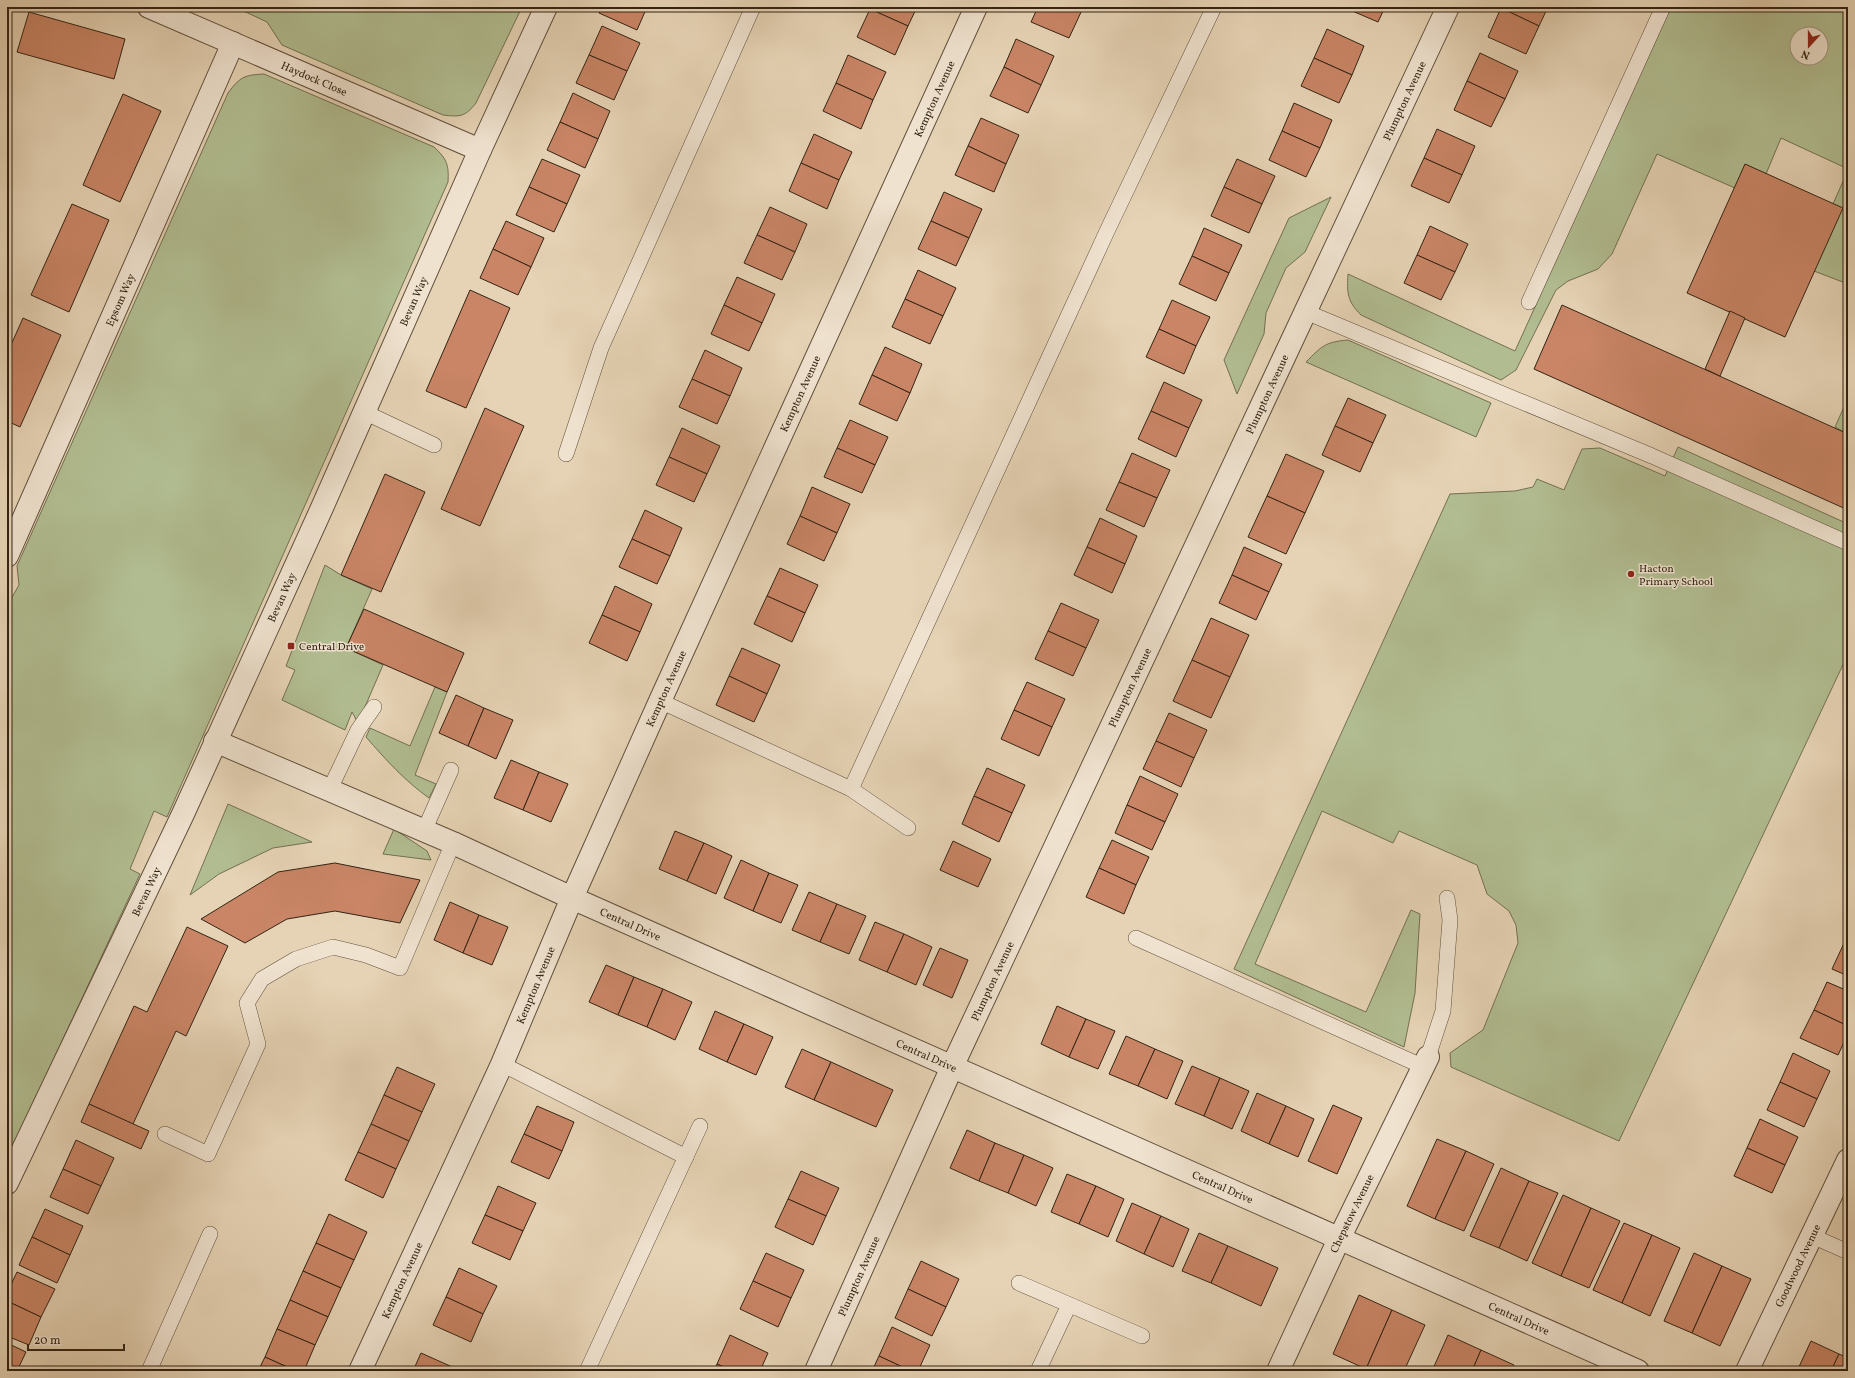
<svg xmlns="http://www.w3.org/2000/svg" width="1855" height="1378" font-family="Vollkorn,serif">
<rect width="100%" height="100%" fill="#e6d3b5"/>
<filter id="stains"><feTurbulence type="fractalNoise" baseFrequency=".005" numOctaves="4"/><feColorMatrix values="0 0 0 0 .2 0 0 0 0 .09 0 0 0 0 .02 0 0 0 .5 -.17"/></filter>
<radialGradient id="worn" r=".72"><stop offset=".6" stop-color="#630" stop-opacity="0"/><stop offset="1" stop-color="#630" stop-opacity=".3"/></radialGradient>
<g fill="#b1bd91" stroke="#727052" fill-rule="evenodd">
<path d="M235 7H522L476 103C465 117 460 117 443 115L282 45 267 22Z"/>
<path d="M1671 7H1848V169L1781 138 1766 174 1735 188 1657 154 1612 254 1598 269 1568 281 1556 290 1516 370 1501 380 1361 315C1347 301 1347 293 1348 274L1515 351ZM1797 34H1821V58H1797Z"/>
<path d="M264 74 434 147C447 159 449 165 448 182L167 817 154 811 130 869 140 874 7 1159V606L19 585 17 566 228 93C240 77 244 75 264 74Z"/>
<path d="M1848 170V284L1814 271 1833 204Z"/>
<path d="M1331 197 1305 252 1286 268 1266 313 1264 334 1237 394 1224 360 1289 218Z"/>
<path d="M1348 340 1491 403 1476 437 1306 362C1322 346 1325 342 1348 340Z"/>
<path d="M1848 398V434L1835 427Z"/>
<path d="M1678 447 1848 524V654L1619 1141 1451 1067 1450 1053 1483 1030 1518 943 1516 925 1509 911 1487 894 1477 865 1399 831 1393 843 1322 811 1255 964 1366 1012 1411 910 1420 914 1415 993 1404 1047 1234 969 1450 494 1515 491 1533 487 1537 479 1564 490 1582 449 1600 448 1665 476Z"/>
<path d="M325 565 341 575 372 589 346 648 383 665 358 723 352 712 345 730 282 700 295 670 286 666Z"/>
<path d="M435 687 447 692 415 775 436 784 429 798C405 781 386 760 366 737L370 728 410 746Z"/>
<path d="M228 804 312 842 273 848 219 874 190 895Z"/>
<path d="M394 829 427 851 431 860 383 854Z"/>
</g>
<g fill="#c98566" stroke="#332414">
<path d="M601 7H647L637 30 599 13Z"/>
<path d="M871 7H917L908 26 870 9Z"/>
<path d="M1038 7H1075L1082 10 1069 38 1031 22Z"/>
<path d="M1343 7H1385L1378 22Z"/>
<path d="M1502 7H1548L1539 26 1501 8Z"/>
<path d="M1501 8 1539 26 1526 54 1488 37Z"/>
<path d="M870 9 908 26 895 55 857 37Z"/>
<path d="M29 12 125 39 114 79 17 52Z"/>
<path d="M602 26 640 43 627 71 589 55Z"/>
<path d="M1327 29 1364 46 1352 75 1314 58Z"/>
<path d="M1016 39 1054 56 1041 85 1004 67Z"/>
<path d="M1480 53 1518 71 1505 99 1467 81Z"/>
<path d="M589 55 627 71 614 100 576 83Z"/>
<path d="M848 55 886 72 873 100 836 83Z"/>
<path d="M1314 58 1352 75 1339 103 1301 86Z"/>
<path d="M1004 67 1041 85 1028 113 990 96Z"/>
<path d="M1467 81 1505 99 1491 127 1454 110Z"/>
<path d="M836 83 873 100 861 129 823 111Z"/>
<path d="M573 93 610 111 598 139 560 122Z"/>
<path d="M123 94 161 111 120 202 83 185Z"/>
<path d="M1294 103 1332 120 1320 148 1282 131Z"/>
<path d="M981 118 1019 135 1006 164 968 146Z"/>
<path d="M560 122 598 139 585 168 547 150Z"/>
<path d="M1437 129 1475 146 1462 175 1424 158Z"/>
<path d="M1282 131 1320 148 1306 177 1269 160Z"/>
<path d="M814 134 852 152 839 180 801 163Z"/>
<path d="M968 146 1006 164 994 192 955 175Z"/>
<path d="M1424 158 1462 175 1449 203 1411 186Z"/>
<path d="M542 159 580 175 567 204 529 187Z"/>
<path d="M1237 159 1275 176 1262 204 1224 187Z"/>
<path d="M801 163 839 180 827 209 789 191Z"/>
<path d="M1745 164 1843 208 1785 337 1687 293Z"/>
<path d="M529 187 567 204 554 232 516 215Z"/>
<path d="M1224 187 1262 204 1249 233 1211 216Z"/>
<path d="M944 192 982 209 969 238 931 221Z"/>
<path d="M72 204 109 220 69 312 31 295Z"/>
<path d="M770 207 807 224 795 252 757 235Z"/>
<path d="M506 221 544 238 531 267 493 249Z"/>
<path d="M931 221 969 238 956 266 918 249Z"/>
<path d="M1430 226 1468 244 1455 272 1417 255Z"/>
<path d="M1204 228 1242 245 1229 273 1192 256Z"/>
<path d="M757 235 795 252 782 280 744 263Z"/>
<path d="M493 249 531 267 518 295 480 278Z"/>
<path d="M1417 255 1455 272 1441 300 1404 283Z"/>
<path d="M1192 256 1229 273 1216 301 1179 284Z"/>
<path d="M918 270 956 288 943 316 905 299Z"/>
<path d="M737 277 775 294 762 323 724 305Z"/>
<path d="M470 290 510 308 466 408 426 391Z"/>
<path d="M905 299 943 316 930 344 892 327Z"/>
<path d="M1172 300 1210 317 1196 346 1159 329Z"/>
<path d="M724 305 762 323 749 351 711 334Z"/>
<path d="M1562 305 1848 434V510L1534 369Z"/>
<path d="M1730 311 1745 318 1720 376 1705 369Z"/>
<path d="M23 318 61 335 20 427 7 421V354Z"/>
<path d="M1159 329 1196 346 1184 374 1146 357Z"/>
<path d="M885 347 922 364 910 393 872 375Z"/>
<path d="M705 350 742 368 730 396 692 379Z"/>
<path d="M872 375 910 393 897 421 859 404Z"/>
<path d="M692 379 730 396 717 424 679 407Z"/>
<path d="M1164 382 1202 400 1189 428 1151 411Z"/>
<path d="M1348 398 1386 415 1373 443 1335 426Z"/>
<path d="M485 408 524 426 480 526 441 509Z"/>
<path d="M1151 411 1189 428 1176 457 1138 439Z"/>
<path d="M850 420 888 437 875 465 837 448Z"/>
<path d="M1335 426 1373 443 1360 472 1322 455Z"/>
<path d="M682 428 720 446 707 474 669 457Z"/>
<path d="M837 448 875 465 862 493 824 477Z"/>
<path d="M1132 453 1170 470 1157 498 1119 482Z"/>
<path d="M1286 454 1324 471 1305 513 1267 496Z"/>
<path d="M669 457 707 474 694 502 656 485Z"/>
<path d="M385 474 425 492 381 592 341 575Z"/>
<path d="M1119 482 1157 498 1144 527 1106 510Z"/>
<path d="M812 487 850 504 837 533 800 516Z"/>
<path d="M1267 496 1305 513 1286 554 1248 537Z"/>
<path d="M645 510 682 528 670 556 632 539Z"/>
<path d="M800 516 837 533 824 561 787 544Z"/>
<path d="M1100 518 1137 536 1125 564 1087 547Z"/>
<path d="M632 539 670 556 657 584 619 567Z"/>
<path d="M1087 547 1125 564 1112 593 1074 575Z"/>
<path d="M1244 547 1282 564 1269 592 1232 575Z"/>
<path d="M780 568 818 585 805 613 767 596Z"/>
<path d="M1232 575 1269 592 1256 620 1219 603Z"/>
<path d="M615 586 652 604 640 632 602 615Z"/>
<path d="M767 596 805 613 792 642 754 624Z"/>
<path d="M1061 603 1099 620 1086 648 1048 631Z"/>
<path d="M364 609 464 653 447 692 346 648Z"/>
<path d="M602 615 640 632 627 661 589 643Z"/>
<path d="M1211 618 1249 635 1230 677 1192 660Z"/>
<path d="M1048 631 1086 648 1073 676 1035 659Z"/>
<path d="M742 648 780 665 767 694 729 676Z"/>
<path d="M1192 660 1230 677 1211 718 1173 701Z"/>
<path d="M729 676 767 694 754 722 716 705Z"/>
<path d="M1027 682 1065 699 1052 727 1014 710Z"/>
<path d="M456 695 484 708 468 746 439 733Z"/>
<path d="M484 708 513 720 496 759 468 746Z"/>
<path d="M1014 710 1052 727 1039 756 1001 739Z"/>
<path d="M1169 713 1207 730 1194 758 1156 741Z"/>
<path d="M1156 741 1194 758 1181 787 1143 769Z"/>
<path d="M511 760 539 772 523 810 494 798Z"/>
<path d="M987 768 1025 785 1012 813 974 796Z"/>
<path d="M539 772 568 784 551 822 523 810Z"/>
<path d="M1140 776 1178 794 1165 822 1127 805Z"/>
<path d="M974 796 1012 813 999 842 962 824Z"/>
<path d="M1127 805 1165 822 1152 850 1115 833Z"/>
<path d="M675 831 704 843 687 881 659 869Z"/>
<path d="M1112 840 1149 857 1136 885 1099 868Z"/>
<path d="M953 841 991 859 978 887 940 870Z"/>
<path d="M704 843 732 856 716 894 687 881Z"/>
<path d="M741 860 769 873 753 911 724 898Z"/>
<path d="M335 863 420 880 400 923 335 911 287 919 245 943 201 919 278 872Z"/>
<path d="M1099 868 1136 885 1124 914 1086 897Z"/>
<path d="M769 873 798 885 781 923 753 911Z"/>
<path d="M809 892 837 904 820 942 792 930Z"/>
<path d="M450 902 479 915 463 953 434 940Z"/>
<path d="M837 904 866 916 849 954 820 942Z"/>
<path d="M479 915 508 927 492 965 463 953Z"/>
<path d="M875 922 904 934 887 972 859 960Z"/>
<path d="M187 927 228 946 186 1036 176 1031 133 1124 89 1104 134 1006 147 1012Z"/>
<path d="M904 934 932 947 916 985 887 972Z"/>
<path d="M1845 941 1848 942V976L1832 969Z"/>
<path d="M940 948 968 960 952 998 923 985Z"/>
<path d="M606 965 634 977 618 1015 589 1002Z"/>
<path d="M634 977 663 989 647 1027 618 1015Z"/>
<path d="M1827 982 1848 991V1026L1814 1010Z"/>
<path d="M663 989 692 1002 675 1040 647 1027Z"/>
<path d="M1057 1006 1086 1019 1069 1057 1041 1044Z"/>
<path d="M1814 1010 1848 1026V1034L1838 1055 1800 1038Z"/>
<path d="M715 1011 744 1024 727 1062 699 1049Z"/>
<path d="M1086 1019 1115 1031 1098 1069 1069 1057Z"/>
<path d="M744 1024 773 1037 756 1075 727 1062Z"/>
<path d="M1126 1036 1155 1049 1138 1086 1109 1074Z"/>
<path d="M802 1049 831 1062 814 1100 785 1087Z"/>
<path d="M1155 1049 1183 1061 1167 1099 1138 1086Z"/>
<path d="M1793 1053 1830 1071 1817 1099 1780 1082Z"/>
<path d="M831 1062 893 1090 876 1127 814 1100Z"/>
<path d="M1192 1066 1220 1078 1204 1116 1175 1104Z"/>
<path d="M397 1067 435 1084 422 1112 384 1095Z"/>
<path d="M1220 1078 1249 1091 1232 1129 1204 1116Z"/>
<path d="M1780 1082 1817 1099 1804 1127 1767 1110Z"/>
<path d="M1257 1093 1286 1106 1269 1144 1241 1131Z"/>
<path d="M384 1095 422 1112 409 1141 371 1124Z"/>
<path d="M89 1104 149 1131 141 1149 81 1122Z"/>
<path d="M1333 1105 1362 1118 1337 1174 1308 1161Z"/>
<path d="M537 1106 574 1122 562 1151 524 1134Z"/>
<path d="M1286 1106 1314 1119 1298 1157 1269 1144Z"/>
<path d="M1760 1119 1798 1137 1785 1165 1747 1148Z"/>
<path d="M371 1124 409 1141 396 1169 358 1152Z"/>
<path d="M967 1130 995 1143 979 1181 950 1168Z"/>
<path d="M524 1134 562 1151 549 1179 511 1162Z"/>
<path d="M1437 1139 1466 1151 1435 1219 1407 1206Z"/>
<path d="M76 1140 114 1158 101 1186 63 1169Z"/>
<path d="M995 1143 1024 1155 1008 1193 979 1181Z"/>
<path d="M1747 1148 1785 1165 1772 1193 1734 1176Z"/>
<path d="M1466 1151 1494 1164 1464 1231 1435 1219Z"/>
<path d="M358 1152 396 1169 383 1198 345 1180Z"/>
<path d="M1024 1155 1053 1168 1036 1206 1008 1193Z"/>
<path d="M1501 1168 1529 1181 1499 1248 1470 1236Z"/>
<path d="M63 1169 101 1186 88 1214 50 1197Z"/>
<path d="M801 1171 839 1188 826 1216 788 1199Z"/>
<path d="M1067 1174 1096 1186 1079 1224 1051 1212Z"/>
<path d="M1529 1181 1558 1193 1527 1261 1499 1248Z"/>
<path d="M498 1186 536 1203 523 1231 485 1215Z"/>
<path d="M1096 1186 1124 1199 1108 1237 1079 1224Z"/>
<path d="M1563 1195 1591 1208 1561 1276 1532 1263Z"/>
<path d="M788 1199 826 1216 813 1245 775 1227Z"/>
<path d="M1132 1203 1161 1216 1144 1254 1116 1241Z"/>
<path d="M1591 1208 1620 1221 1589 1288 1561 1276Z"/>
<path d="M45 1209 83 1226 70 1255 32 1237Z"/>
<path d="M329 1214 367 1232 354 1260 316 1243Z"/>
<path d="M485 1215 523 1231 510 1260 472 1243Z"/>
<path d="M1161 1216 1189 1229 1173 1267 1144 1254Z"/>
<path d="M1624 1223 1652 1235 1622 1303 1593 1290Z"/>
<path d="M1199 1233 1228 1246 1211 1283 1182 1271Z"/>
<path d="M1652 1235 1680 1248 1650 1316 1622 1303Z"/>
<path d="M32 1237 70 1255 57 1283 19 1265Z"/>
<path d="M316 1243 354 1260 341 1288 303 1271Z"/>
<path d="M1228 1246 1278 1268 1261 1306 1211 1283Z"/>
<path d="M766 1253 804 1270 791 1298 753 1281Z"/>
<path d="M1694 1253 1722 1266 1692 1333 1664 1321Z"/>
<path d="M921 1261 959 1279 946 1307 908 1289Z"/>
<path d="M1722 1266 1751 1279 1720 1346 1692 1333Z"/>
<path d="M459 1268 497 1286 483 1314 446 1297Z"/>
<path d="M303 1271 341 1288 328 1317 290 1300Z"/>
<path d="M17 1272 55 1289 41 1317 7 1301V1293Z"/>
<path d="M753 1281 791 1298 778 1327 740 1309Z"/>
<path d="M908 1289 946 1307 932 1336 895 1318Z"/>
<path d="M1359 1295 1392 1310 1366 1369 1333 1354Z"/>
<path d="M446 1297 483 1314 471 1342 433 1325Z"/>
<path d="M290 1300 328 1317 315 1345 277 1329Z"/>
<path d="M7 1301 41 1317 29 1345 7 1336Z"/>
<path d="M1392 1310 1425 1325 1404 1371H1370L1366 1369Z"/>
<path d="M892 1327 930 1345 918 1371H911L879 1356Z"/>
<path d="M277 1329 315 1345 304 1371H296L265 1357Z"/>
<path d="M730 1335 768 1353 760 1371H733L717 1364Z"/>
<path d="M1448 1335 1481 1350 1472 1371H1432Z"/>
<path d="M1811 1341 1839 1354 1831 1371H1797Z"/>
<path d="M7 1343 26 1352 17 1371H7Z"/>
<path d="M1481 1350 1514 1365 1512 1371H1472Z"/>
<path d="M421 1353 459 1370 458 1371H413Z"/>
<path d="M1839 1354 1848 1358V1371H1831Z"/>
<path d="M879 1356 911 1371H872Z"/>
<path d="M265 1357 296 1371H258Z"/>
<path d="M717 1364 733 1371H714Z"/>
</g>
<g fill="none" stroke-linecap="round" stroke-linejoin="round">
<defs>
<g id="lane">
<path d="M1529 302 1663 7"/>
<path d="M1306 312 1652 456 1848 543"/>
<path d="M364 412 434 445"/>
<path d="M566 454 601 348 753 7"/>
<path d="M660 701 851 789 908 828"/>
<path d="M851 789 1108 229 1214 7"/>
<path d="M329 791 358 730 374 707"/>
<path d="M424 831 451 770"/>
<path d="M1136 938 1424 1067"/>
<path d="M1428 1057 1443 1011 1450 920 1447 898"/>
<path d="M502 1064 686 1157"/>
<path d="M165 1134 208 1154 258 1044 247 1003 262 979 296 959 333 947 366 955 400 968 453 843"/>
<path d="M1812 1236 1848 1252"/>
<path d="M1019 1283 1142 1336"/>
<path d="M149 1371 210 1234"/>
<path d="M587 1371 700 1126"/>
<path d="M1038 1371 1069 1305"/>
</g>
<g id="street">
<path id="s1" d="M149 7 480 150"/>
<path id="s2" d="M7 556 233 43"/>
<path id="s3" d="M215 741 453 843 572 898 1638 1371"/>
<path id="s4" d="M7 1183 183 814 321 510 480 150 546 7"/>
<path id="s5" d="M360 1371 502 1064 572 898 660 701 976 7"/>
<path id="s6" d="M816 1371 952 1067 1448 7"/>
<path id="s7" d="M1278 1371 1339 1239 1428 1057"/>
<path id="s8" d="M1747 1371 1848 1160"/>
</g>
</defs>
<use href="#lane" stroke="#60503c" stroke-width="16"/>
<use href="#street" stroke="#60503c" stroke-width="24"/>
<use href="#lane" stroke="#efe2cf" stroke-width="15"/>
<use href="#street" stroke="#efe2cf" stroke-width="22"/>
</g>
<g fill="#8f2418" stroke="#efe2cf" stroke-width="1.5">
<circle cx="1631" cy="574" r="4"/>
<rect x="287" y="642" width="8" height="8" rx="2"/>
</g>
<g text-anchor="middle" stroke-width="3" stroke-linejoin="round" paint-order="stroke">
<g font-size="11" fill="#332414" stroke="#efe2cf">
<text dy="4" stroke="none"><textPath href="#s1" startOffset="180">Haydock Close</textPath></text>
<text dy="4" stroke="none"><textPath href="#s5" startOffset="1396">Kempton Avenue</textPath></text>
<text dy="4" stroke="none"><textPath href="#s6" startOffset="1400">Plumpton Avenue</textPath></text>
<text dy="4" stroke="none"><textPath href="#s2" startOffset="280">Epsom Way</textPath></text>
<text dy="4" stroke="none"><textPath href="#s4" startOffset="971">Bevan Way</textPath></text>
<text dy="4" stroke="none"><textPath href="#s5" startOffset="1072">Kempton Avenue</textPath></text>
<text dy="4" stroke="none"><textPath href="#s6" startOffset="1076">Plumpton Avenue</textPath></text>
<text dy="4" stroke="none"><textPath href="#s4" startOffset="647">Bevan Way</textPath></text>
<text dy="4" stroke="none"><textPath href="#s5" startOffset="748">Kempton Avenue</textPath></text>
<text dy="4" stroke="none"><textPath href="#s6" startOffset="752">Plumpton Avenue</textPath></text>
<text dy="4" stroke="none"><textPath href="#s4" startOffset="323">Bevan Way</textPath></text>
<text dy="4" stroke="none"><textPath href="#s3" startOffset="454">Central Drive</textPath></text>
<text dy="4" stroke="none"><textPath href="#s6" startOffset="428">Plumpton Avenue</textPath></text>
<text dy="4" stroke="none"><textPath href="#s5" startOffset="424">Kempton Avenue</textPath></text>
<text dy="4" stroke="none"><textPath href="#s3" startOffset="778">Central Drive</textPath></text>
<text dy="4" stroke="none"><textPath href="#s3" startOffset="1102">Central Drive</textPath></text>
<text dy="4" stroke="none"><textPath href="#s7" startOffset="174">Chepstow Avenue</textPath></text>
<text dy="4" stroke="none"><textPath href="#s8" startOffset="117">Goodwood Avenue</textPath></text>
<text dy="4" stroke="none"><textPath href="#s6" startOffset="104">Plumpton Avenue</textPath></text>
<text dy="4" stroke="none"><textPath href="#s5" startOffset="100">Kempton Avenue</textPath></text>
<text dy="4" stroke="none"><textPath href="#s3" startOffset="1426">Central Drive</textPath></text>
</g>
<g font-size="11" fill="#332414" stroke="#efe2cf" text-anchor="start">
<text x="1639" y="572">Hacton<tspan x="1639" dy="13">Primary School</tspan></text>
<text x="299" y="650">Central Drive</text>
</g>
</g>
<rect width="1855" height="1378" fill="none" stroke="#e6d3b5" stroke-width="24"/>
<rect x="8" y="8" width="1839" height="1362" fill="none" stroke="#332414" stroke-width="2"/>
<rect x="12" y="12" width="1831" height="1354" fill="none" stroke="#332414"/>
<g transform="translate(1809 46) rotate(201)"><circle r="19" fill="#efe2cf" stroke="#a49684"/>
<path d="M0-3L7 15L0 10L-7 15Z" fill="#8f2418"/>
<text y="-6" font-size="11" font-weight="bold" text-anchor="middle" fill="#332414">N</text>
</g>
<path d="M28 1344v6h96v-6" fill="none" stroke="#332414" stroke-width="2"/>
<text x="34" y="1344" font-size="12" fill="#332414" stroke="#efe2cf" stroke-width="3" paint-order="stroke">20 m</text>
<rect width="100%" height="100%" filter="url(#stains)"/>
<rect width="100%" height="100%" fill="url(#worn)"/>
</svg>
